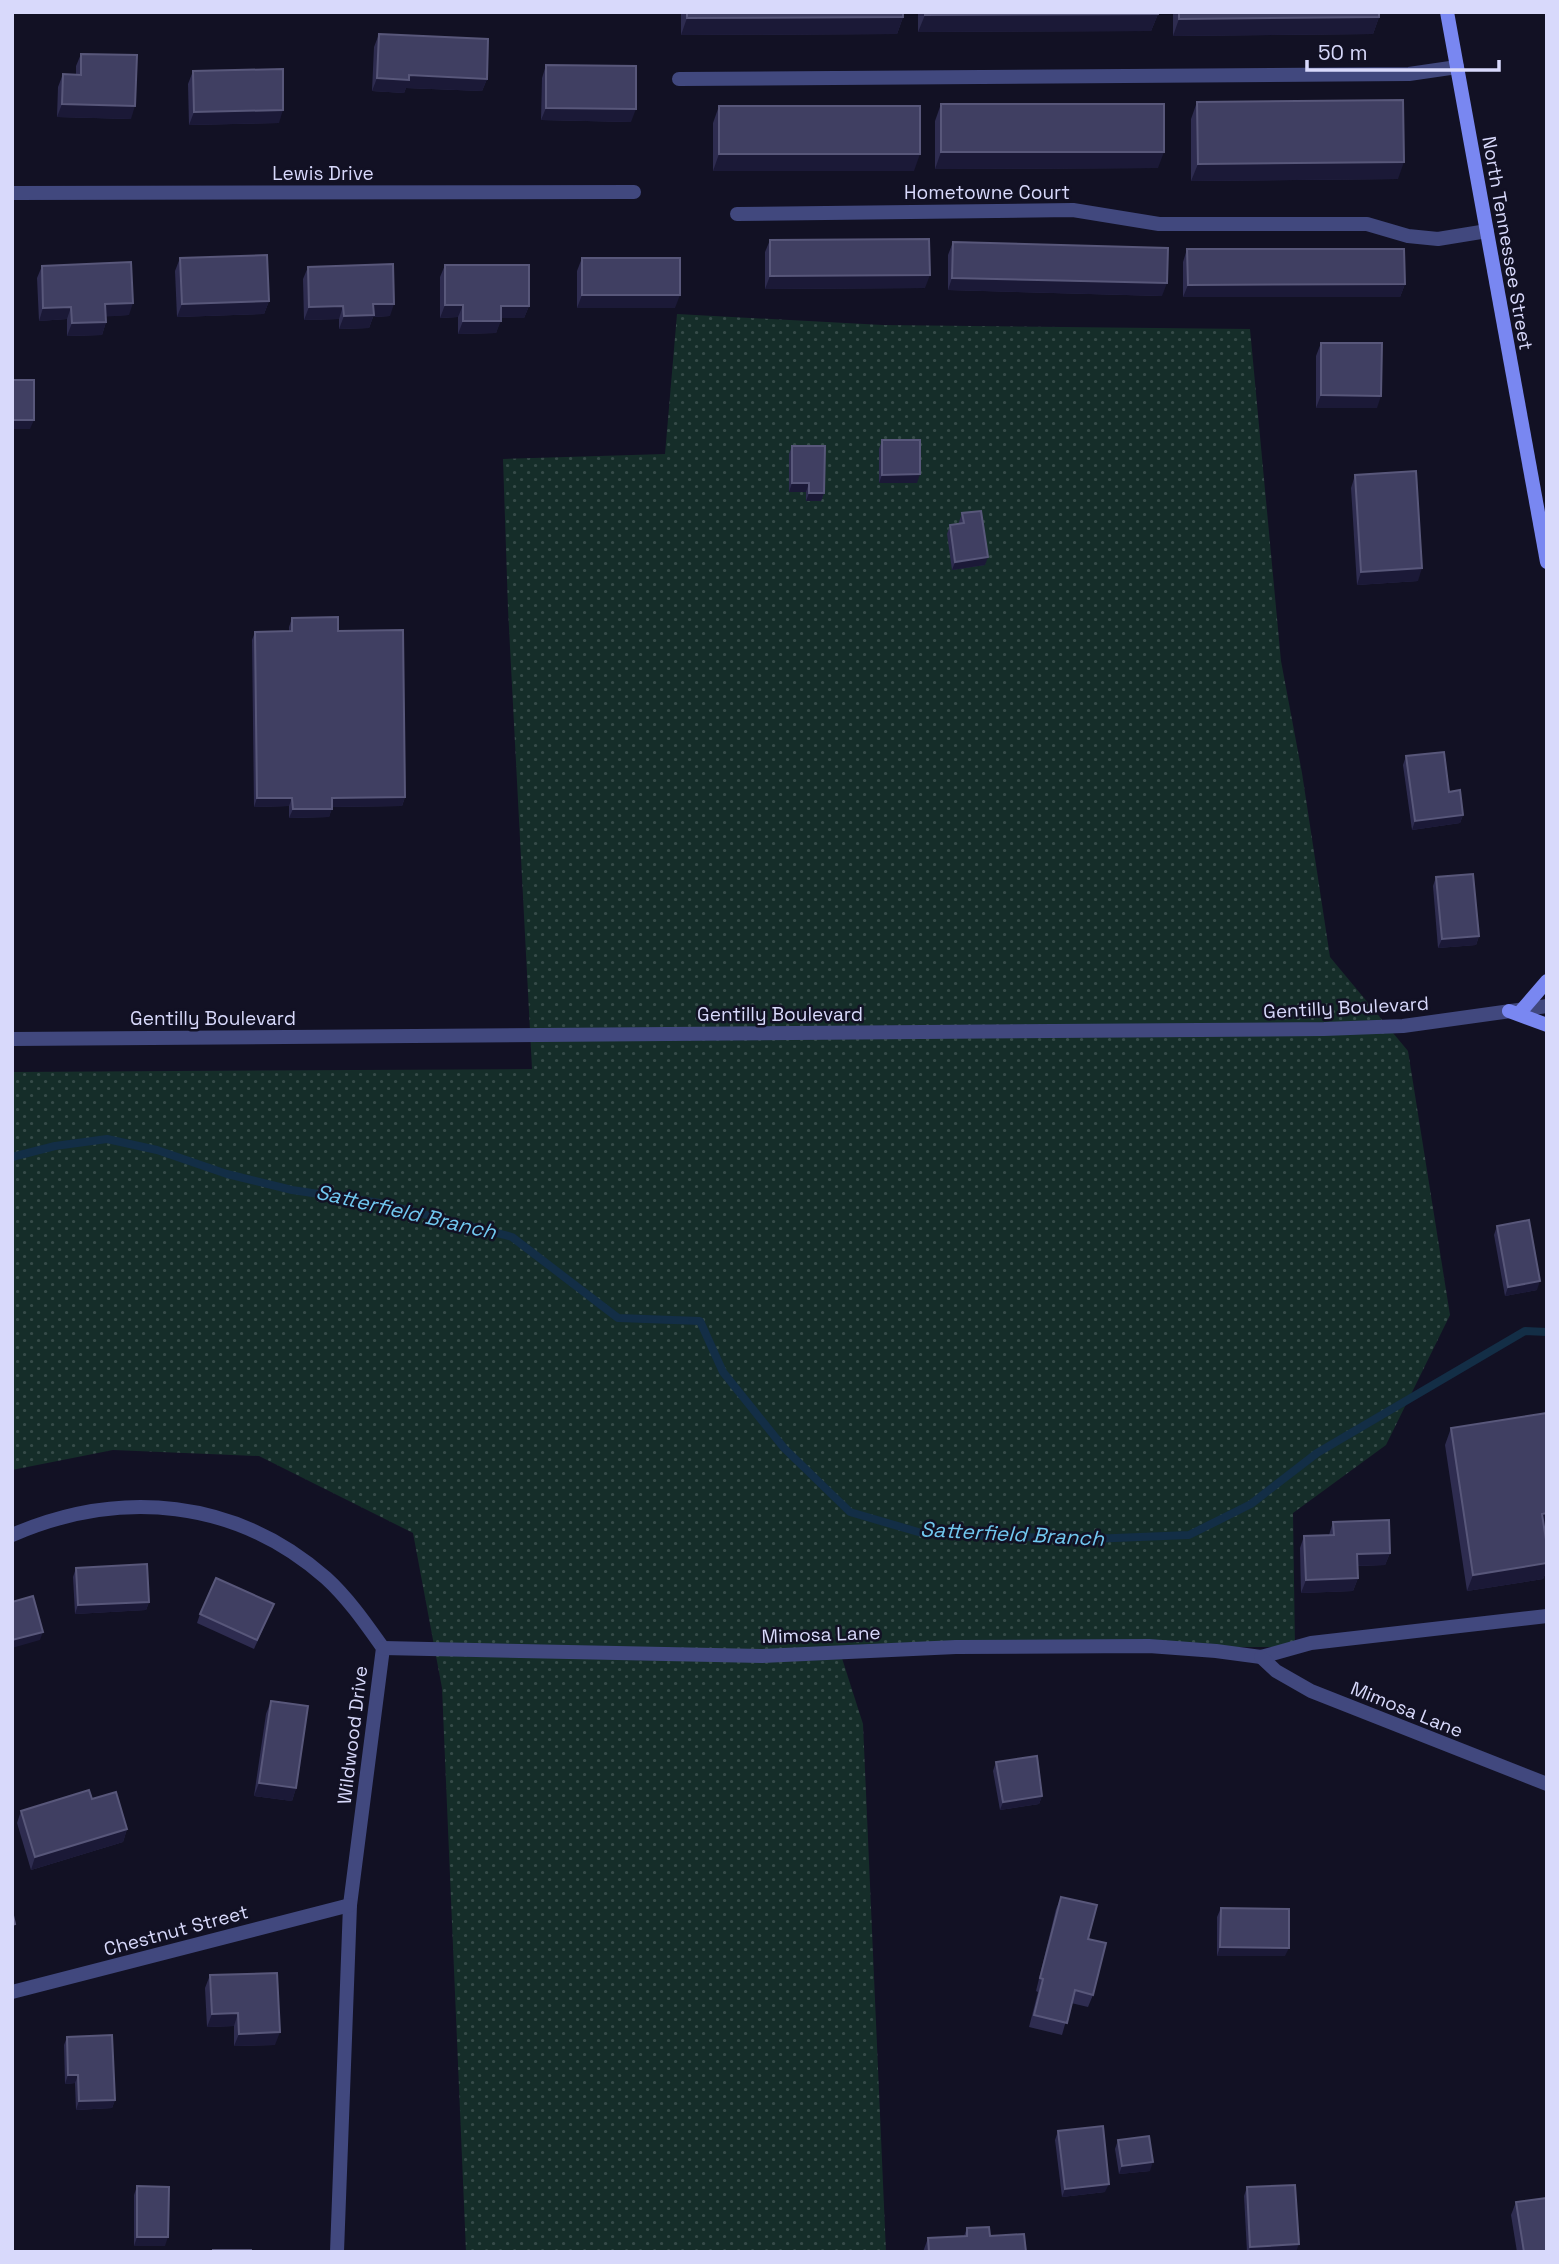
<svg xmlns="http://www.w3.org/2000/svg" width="1559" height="2264" font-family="'Space Grotesk',sans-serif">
<defs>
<pattern id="grass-dots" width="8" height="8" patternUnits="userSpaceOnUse" patternTransform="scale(1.75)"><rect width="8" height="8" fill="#152d29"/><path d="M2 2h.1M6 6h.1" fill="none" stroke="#364b49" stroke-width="1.8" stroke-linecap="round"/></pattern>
</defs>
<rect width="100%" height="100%" fill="#121124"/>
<path fill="url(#grass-dots)" d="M677 314 883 325 1250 329 1281 661 1302 773 1330 957 1408 1051 1450 1315 1386 1445 1293 1513 1295 1647H1124L840 1652 863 1724 886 2252H466L442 1688 413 1533 259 1456 113 1450 12 1470V1072L532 1069 508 609 503 459 665 454Z"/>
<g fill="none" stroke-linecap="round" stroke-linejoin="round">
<path stroke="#132e46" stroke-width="8" d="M12 1157 55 1146 107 1139 157 1150 227 1174 292 1190 380 1203 512 1237 618 1318 700 1321 723 1372 784 1448 850 1512 925 1534 1090 1539 1189 1535 1251 1504 1317 1453 1525 1331 1547 1332"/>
<g stroke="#41487e" stroke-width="14">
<path d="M679 79 1409 74 1457 67"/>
<path d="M12 193 634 192"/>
<path d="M737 214 1073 210 1159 224H1367L1408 236 1438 239 1487 231"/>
<path d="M12 1535C121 1488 236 1499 326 1578 348 1598 366 1624 383 1648L350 1905 337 2252"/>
<path d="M383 1648 762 1656 956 1647 1149 1646 1216 1651 1261 1657 1311 1643 1547 1616"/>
<path d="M1261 1657 1276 1671 1311 1691 1547 1784"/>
<path d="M12 1992 350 1905"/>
</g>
<path stroke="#41487e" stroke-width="14" d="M12 1039 1324 1029 1403 1026 1547 1006"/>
<g stroke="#7987f1" stroke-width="14">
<path d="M1447 12 1547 562"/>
<path d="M1522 1010 1547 981"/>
<path d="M1509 1011 1547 1025"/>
</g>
</g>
<g fill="#2e2c50">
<path d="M681 12H903V17L897 34 681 35Z"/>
<path d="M918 12H1158V14L1151 31 918 32Z"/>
<path d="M1173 12H1379V17L1373 34 1173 36Z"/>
<path d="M379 34 487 79 482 91 406 88 404 93 372 91 374 47Z"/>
<path d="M81 54 131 119 57 117 58 87 63 74 76 75V66Z"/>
<path d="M546 65 631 122 541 120 542 78Z"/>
<path d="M193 71 279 123 189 125 188 84Z"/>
<path d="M1197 102 1398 179 1191 181V119Z"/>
<path d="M941 104 1158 168 935 169V121Z"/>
<path d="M719 106 914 171H713V123Z"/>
<path d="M770 240 925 288 765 289V252Z"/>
<path d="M953 242 1162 296 948 290V255Z"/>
<path d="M1187 249 1405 284 1400 297H1183V262Z"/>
<path d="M180 258 269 301 264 314 177 317 175 271Z"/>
<path d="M582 258 675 308H577V271Z"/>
<path d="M445 265 529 306 524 318H501L496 333 458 334V317L440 318V277Z"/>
<path d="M42 266 129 315 106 316V322L102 335 67 336V319L39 321 37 278Z"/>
<path d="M308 267 390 316 373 317 369 328 339 329V319L304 320 303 279Z"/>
<path d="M1321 343 1377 408H1316V356Z"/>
<path d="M882 440 917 483H879V449Z"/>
<path d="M792 446 824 493 821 501H806V492H789V454Z"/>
<path d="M1355 475 1418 581 1357 585 1351 488Z"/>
<path d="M962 513 985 565 952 570 947 534 950 525 959 524V522Z"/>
<path d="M292 618 338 631 405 797 402 806 332 807 329 817 289 818V806L254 807 252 640 255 632 289 631V627Z"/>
<path d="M1406 756 1449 792 1463 815 1460 823 1412 830 1403 765Z"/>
<path d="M1436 877 1479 936 1476 945 1438 948 1433 886Z"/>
<path d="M1497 1226 1537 1290 1505 1296 1494 1235Z"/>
<path d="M1547 1413V1529H1544L1547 1546V1570L1543 1579 1467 1591 1445 1445 1451 1428Z"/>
<path d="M1333 1522 1390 1553 1385 1565 1357 1566 1358 1578 1353 1591 1301 1593 1300 1548 1304 1536 1329 1535Z"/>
<path d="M76 1568 149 1602 146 1610 75 1614 73 1577Z"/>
<path d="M274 1604 254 1649 197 1623 200 1614Z"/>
<path d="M271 1701 296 1788 292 1801 254 1796 266 1714Z"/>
<path d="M996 1762 1042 1796 1039 1804 1000 1810 993 1771Z"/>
<path d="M92 1799 127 1829 123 1842 31 1870 17 1823 21 1811Z"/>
<path d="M1061 1897 1088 1939 1093 1995 1088 2007 1071 2003 1062 2035 1029 2027 1038 1992 1036 1991 1056 1909Z"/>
<path d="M1221 1908 1285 1956H1217V1917Z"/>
<path d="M210 1975 275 2045 234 2046V2026L207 2027 205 1988Z"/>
<path d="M67 2037 115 2100 112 2108 76 2110 75 2083 65 2084 64 2045Z"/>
<path d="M1058 2131 1105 2192 1062 2197 1055 2140Z"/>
<path d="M1118 2140 1150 2171 1119 2174 1115 2149Z"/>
<path d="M137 2186 165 2246H134V2195Z"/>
<path d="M1247 2187 1296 2252H1247L1244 2196Z"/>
<path d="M1516 2202 1547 2252H1517L1511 2215Z"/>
<path d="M967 2228 990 2236 1026 2252H923L928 2238 964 2236Z"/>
</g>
<g fill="#1b1937">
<path d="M1158 14 1151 31 918 32 925 15Z"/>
<path d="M903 17 897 34 681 35 687 18Z"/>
<path d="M1379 17 1373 34 1173 36 1179 19Z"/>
<path d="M409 75 487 79 482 91 406 88 404 93 372 91 377 78Z"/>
<path d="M62 104 135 106 131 119 57 117Z"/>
<path d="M546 108 636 109 631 122 541 120Z"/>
<path d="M283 110 279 123 189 125 194 112Z"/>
<path d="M941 152H1164L1158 168 935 169Z"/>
<path d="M719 154H920L914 171H713Z"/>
<path d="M1404 162 1398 179 1191 181 1198 164Z"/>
<path d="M930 275 925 288 765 289 770 276Z"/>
<path d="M952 278 1167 283 1162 296 948 290Z"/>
<path d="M1405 284 1400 297H1183L1188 285Z"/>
<path d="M582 295H680L675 308H577Z"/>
<path d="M269 301 264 314 177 317 182 304Z"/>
<path d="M133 303 129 315 101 317 105 304Z"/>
<path d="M373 304H394L390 316 373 317 369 328 339 329 344 316Z"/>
<path d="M445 305H463L458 317 440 318Z"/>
<path d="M343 306 339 319 304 320 309 307Z"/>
<path d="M501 306H529L524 318H496Z"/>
<path d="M71 307 67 319 39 321 43 308Z"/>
<path d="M463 321H501L496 333 458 334Z"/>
<path d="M106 322 102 335 67 336 72 323Z"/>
<path d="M1321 395 1381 396 1377 408H1316Z"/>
<path d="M12 420H34L30 429H12Z"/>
<path d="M920 474 917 483H879L882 475Z"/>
<path d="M792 483H809L806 492H789Z"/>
<path d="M809 493H824L821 501H806Z"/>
<path d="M988 557 985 565 952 570 955 562Z"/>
<path d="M1422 568 1418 581 1357 585 1361 572Z"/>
<path d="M405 797 402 806 328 807 332 798Z"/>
<path d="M257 798H292L289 806 254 807Z"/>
<path d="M293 809H332L329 817 289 818Z"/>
<path d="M1463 815 1460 823 1412 830 1415 821Z"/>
<path d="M1479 936 1476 945 1438 948 1442 939Z"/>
<path d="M1540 1281 1537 1290 1505 1296 1508 1287Z"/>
<path d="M1547 1513V1529L1536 1531 1542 1514Z"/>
<path d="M1390 1553 1385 1565 1352 1566 1357 1554Z"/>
<path d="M1547 1563V1570L1543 1579 1467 1591 1473 1575Z"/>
<path d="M1358 1578 1353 1591 1301 1593 1306 1580Z"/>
<path d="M149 1602 146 1610 75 1614 78 1605Z"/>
<path d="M43 1632 40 1640 12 1648V1640Z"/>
<path d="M259 1783 296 1788 292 1801 254 1796Z"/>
<path d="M1042 1796 1039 1804 1000 1810 1003 1802Z"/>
<path d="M127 1829 123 1842 31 1870 35 1857Z"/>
<path d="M1220 1947 1289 1948 1285 1956H1217Z"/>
<path d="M238 2013 234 2026 207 2027 212 2014Z"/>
<path d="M280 2032 275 2045 234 2046 239 2034Z"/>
<path d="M68 2075H78L75 2083 65 2084Z"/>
<path d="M115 2100 112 2108 76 2110 79 2101Z"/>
<path d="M1153 2162 1150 2171 1119 2174 1122 2166Z"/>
<path d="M1109 2184 1105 2192 1062 2197 1065 2189Z"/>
<path d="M137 2237H168L165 2246H134Z"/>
<path d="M1299 2244 1296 2252H1249L1250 2247Z"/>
</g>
<g fill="#403f62" stroke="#58577a" stroke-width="2">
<path d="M687 12H903V17L687 18Z"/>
<path d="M925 12H1158V14L925 15Z"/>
<path d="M1179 12H1379V17L1179 19Z"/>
<path d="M379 34 488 39 487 79 409 75V80L377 78Z"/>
<path d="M81 54 137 55 135 106 62 104 63 74 81 75Z"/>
<path d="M546 65 636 66V109L546 108Z"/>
<path d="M283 69V110L194 112 193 71Z"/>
<path d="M1403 100 1404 162 1198 164 1197 102Z"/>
<rect x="941" y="104" width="223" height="48"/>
<rect x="719" y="106" width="201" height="48"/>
<path d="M929 239 930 275 770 276V240Z"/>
<path d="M953 242 1168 248 1167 283 952 278Z"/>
<path d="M1187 249H1404L1405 284 1188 285Z"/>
<path d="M267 255 269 301 182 304 180 258Z"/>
<rect x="582" y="258" width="98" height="37"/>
<path d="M131 262 133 303 105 304 106 322 72 323 71 307 43 308 42 266Z"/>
<path d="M393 264 394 304H373L374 315 344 316 343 306 309 307 308 267Z"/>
<path d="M445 265H529V306H501V321H463V305H445Z"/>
<path d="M1321 343H1382L1381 396 1321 395Z"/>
<rect x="12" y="380" width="22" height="40"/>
<path d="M882 440H920V474L882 475Z"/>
<path d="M792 446H825L824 493H809V483H792Z"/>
<path d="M1416 471 1422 568 1361 572 1355 475Z"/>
<path d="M981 511 988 557 955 562 950 525 964 523 962 513Z"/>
<path d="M338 617V631L403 630 405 797 332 798V809H293L292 798H257L255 632 292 631V618Z"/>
<path d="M1444 752 1449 792 1460 790 1463 815 1415 821 1406 756Z"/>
<path d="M1473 874 1479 936 1442 939 1436 877Z"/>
<path d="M1529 1220 1540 1281 1508 1287 1497 1226Z"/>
<path d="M1547 1413V1513L1542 1514 1547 1546V1563L1473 1575 1451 1428Z"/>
<path d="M1389 1520 1390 1553 1357 1554 1358 1578 1306 1580 1304 1536 1334 1535 1333 1522Z"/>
<path d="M147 1564 149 1602 78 1605 76 1568Z"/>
<path d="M216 1578 274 1604 257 1640 200 1614Z"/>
<path d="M33 1596 43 1632 12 1640V1602Z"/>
<path d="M271 1701 308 1706 296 1788 259 1783Z"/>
<path d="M1037 1756 1042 1796 1003 1802 996 1762Z"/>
<path d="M89 1790 92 1799 116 1792 127 1829 35 1857 21 1811Z"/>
<path d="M1061 1897 1097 1905 1088 1939 1106 1943 1093 1995 1075 1990 1067 2023 1034 2015 1043 1979 1040 1978Z"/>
<path d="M1221 1908 1289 1909V1948L1220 1947Z"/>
<path d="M12 1911 15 1924 12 1925Z"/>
<path d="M277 1973 280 2032 239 2034 238 2013 212 2014 210 1975Z"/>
<path d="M112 2035 115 2100 79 2101 78 2075H68L67 2037Z"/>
<path d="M1103 2126 1109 2184 1065 2189 1058 2131Z"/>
<path d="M1149 2136 1153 2162 1122 2166 1118 2140Z"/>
<path d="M1295 2185 1299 2244 1250 2247 1247 2187Z"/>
<path d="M137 2186 169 2187 168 2237H137Z"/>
<path d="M1547 2198V2252H1524L1516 2202Z"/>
<path d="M989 2227 990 2236 1024 2234 1026 2252H929L928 2238 967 2236V2228Z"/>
<rect x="213" y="2250" width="38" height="2"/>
</g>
<g text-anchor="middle" stroke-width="5" stroke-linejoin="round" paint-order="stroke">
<g font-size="19" fill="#d8d9fb" stroke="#121124">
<text x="323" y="180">Lewis Drive</text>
<text x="987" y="199">Hometowne Court</text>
<text transform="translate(1508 243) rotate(80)" y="7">North Tennessee Street</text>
<text transform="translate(1346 1007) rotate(-3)" y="7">Gentilly Boulevard</text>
<text x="780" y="1021">Gentilly Boulevard</text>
<text x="213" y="1025">Gentilly Boulevard</text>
<text transform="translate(821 1634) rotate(-2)" y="7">Mimosa Lane</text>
<text transform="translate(1407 1709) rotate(22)" y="7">Mimosa Lane</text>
<text transform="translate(352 1735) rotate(-83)" y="7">Wildwood Drive</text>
<text transform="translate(176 1930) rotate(-15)" y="7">Chestnut Street</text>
</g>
<g font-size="21" font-style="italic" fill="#71c8f0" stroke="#121124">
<text transform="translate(406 1212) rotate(13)" y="7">Satterfield Branch</text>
<text transform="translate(1012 1534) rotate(3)" y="7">Satterfield Branch</text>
</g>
</g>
<rect width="1559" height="2264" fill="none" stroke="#d8d9fb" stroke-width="28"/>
<path d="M1307 60v10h192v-10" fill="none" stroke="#d8d9fb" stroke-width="3.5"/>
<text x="1318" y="60" font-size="21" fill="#d8d9fb" stroke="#121124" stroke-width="5" paint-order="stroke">50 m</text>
</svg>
